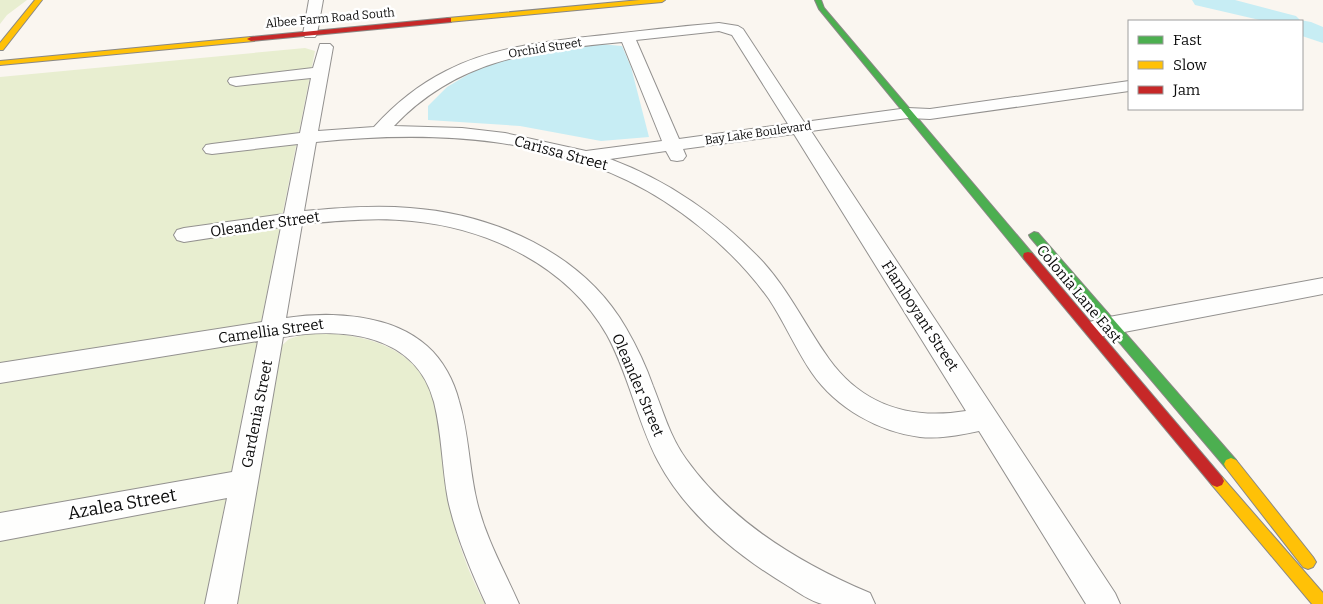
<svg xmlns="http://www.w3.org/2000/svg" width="1323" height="604" font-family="Bitter,serif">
<rect width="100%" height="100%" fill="#faf6f0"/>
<g fill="#e8eed0">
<path d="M0 0H27L7 15 0 24Z"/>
<path d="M305 48 315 51 205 604H0V77Z"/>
<path d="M309 333C364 333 420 345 436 406 443 436 443 467 448 497 454 533 467 571 485 604H233L278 349 289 339Z"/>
</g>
<path fill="#c7edf4" d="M589 43 622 46 631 67 649 137 601 141 520 126 428 120V106L447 87 489 62Z"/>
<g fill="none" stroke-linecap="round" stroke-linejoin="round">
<path fill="#c7edf4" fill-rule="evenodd" d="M1192 0H1235L1296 16 1300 20 1311 22 1323 27V43L1302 36V21H1264L1195 5Z"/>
<defs>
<g id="street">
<path d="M309 0H323L317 34 315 37H305L303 34Z"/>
<path d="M719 23 738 26 743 29 804 122 908 108 930 109 1129 81V91L930 119 908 118 811 131 1115 593 1120 604H1086L979 431C960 435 940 439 920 437 879 432 836 408 812 373 796 350 785 323 769 299 741 260 704 227 664 201 561 135 434 130 316 142L304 211C339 208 375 205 410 208 494 214 583 253 626 328 637 347 646 366 653 386 663 411 670 437 686 459 731 522 799 563 870 593L875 604C861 604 833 604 822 604 810 601 798 592 788 586 738 556 686 514 658 461 637 421 629 375 607 335 568 266 488 228 412 221 375 217 338 221 302 224L286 318C331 311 392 314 427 346 443 360 454 381 459 401 469 434 469 469 477 502 486 539 504 570 519 604H486C471 571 456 536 448 500 442 468 442 434 434 402 416 333 342 327 283 337L237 604H205L227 498 0 541V513L232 472 258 341 0 383V363L262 322 281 227 184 242 177 240 174 235 177 230 184 228 284 214 298 144 212 154 206 153 203 149 206 145 212 144 300 133 311 78 236 86 230 84 228 81 230 78 313 68 320 44H330L333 47 318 131 374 127C395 104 418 85 446 71 496 45 558 40 613 34 648 30 684 26 719 23ZM719 31 732 35 788 124 679 139 636 40ZM622 42 662 141 586 151 505 133 462 128 394 126C459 58 533 51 622 42ZM794 134 966 411C911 420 863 406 829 359 806 327 790 292 763 262 721 217 667 180 610 159L666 151 671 160 677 161 683 160 686 156 683 149Z"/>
<path d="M1323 278V294L1098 337 1090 334 1086 328 1090 322 1098 319Z"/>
</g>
<g id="fast">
<path d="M815 0H821L824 8 1032 253 1033 256 1032 259H1024L819 9Z"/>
<path d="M1034 232 1038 233 1236 460 1238 464 1236 468 1231 470 1226 468 1030 237 1029 235Z"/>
</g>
<g id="slow">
<path d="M35 0H42L3 50H0V43Z"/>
<path d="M640 0H665L662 2 448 22 444 20 448 18Z"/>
<path d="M251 37 255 39 254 41 0 65V61Z"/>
<path d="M1231 458 1236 460 1313 557 1316 562 1313 567 1308 569 1303 567 1226 468 1224 464 1226 460Z"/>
<path d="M1217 475 1222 477 1323 593V604H1312L1212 485 1210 481 1212 477Z"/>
</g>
<g id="jam">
<path d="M448 18H451V22L251 41 247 39 251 37Z"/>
<path d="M1028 252 1032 253 1222 477 1224 481 1222 485 1217 487 1212 485 1024 259 1023 256 1024 253Z"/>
</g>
</defs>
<use href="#street" stroke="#93918f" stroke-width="2"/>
<use href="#fast" stroke="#8a8885" stroke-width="2"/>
<use href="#slow" stroke="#8a8885" stroke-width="2"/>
<use href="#jam" stroke="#8a8885" stroke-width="2"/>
<use href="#street" fill="#fefefd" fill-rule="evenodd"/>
<use href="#fast" fill="#4caf50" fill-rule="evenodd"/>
<use href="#slow" fill="#ffc107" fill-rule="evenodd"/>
<use href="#jam" fill="#c62828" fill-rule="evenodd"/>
</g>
<g text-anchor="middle" stroke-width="5" stroke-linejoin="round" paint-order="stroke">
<g font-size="12" fill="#0c0c0c" stroke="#fff">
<text transform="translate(330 18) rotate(-5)" y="4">Albee Farm Road South</text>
<text transform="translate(545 48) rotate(-9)" y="4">Orchid Street</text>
<text transform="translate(758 133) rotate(-8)" y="4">Bay Lake Boulevard</text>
</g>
<g font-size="15" fill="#0c0c0c" stroke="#fff">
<text transform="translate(561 153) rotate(15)" y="5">Carissa Street</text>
<text transform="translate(265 224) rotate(-8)" y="5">Oleander Street</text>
<text transform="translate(1079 294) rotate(50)" y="5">Colonia Lane East</text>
<text transform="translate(920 316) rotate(57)" y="5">Flamboyant Street</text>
<text transform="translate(271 331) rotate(-8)" y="5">Camellia Street</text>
<text transform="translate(638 385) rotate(67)" y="5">Oleander Street</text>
<text transform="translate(257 414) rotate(-79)" y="5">Gardenia Street</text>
</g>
<g font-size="18" fill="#0c0c0c" stroke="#fff">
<text transform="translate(122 504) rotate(-10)" y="6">Azalea Street</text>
</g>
</g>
<rect x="1128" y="20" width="175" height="90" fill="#ffffff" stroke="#9e9e9e"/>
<rect x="1138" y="36" width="25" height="8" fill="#4caf50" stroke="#9e9e9e"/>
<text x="1173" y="45" font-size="15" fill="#0c0c0c">Fast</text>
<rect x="1138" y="61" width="25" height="8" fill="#ffc107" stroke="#9e9e9e"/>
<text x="1173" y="70" font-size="15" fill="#0c0c0c">Slow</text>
<rect x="1138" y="86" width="25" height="8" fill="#c62828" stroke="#9e9e9e"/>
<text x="1173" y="95" font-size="15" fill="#0c0c0c">Jam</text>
</svg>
